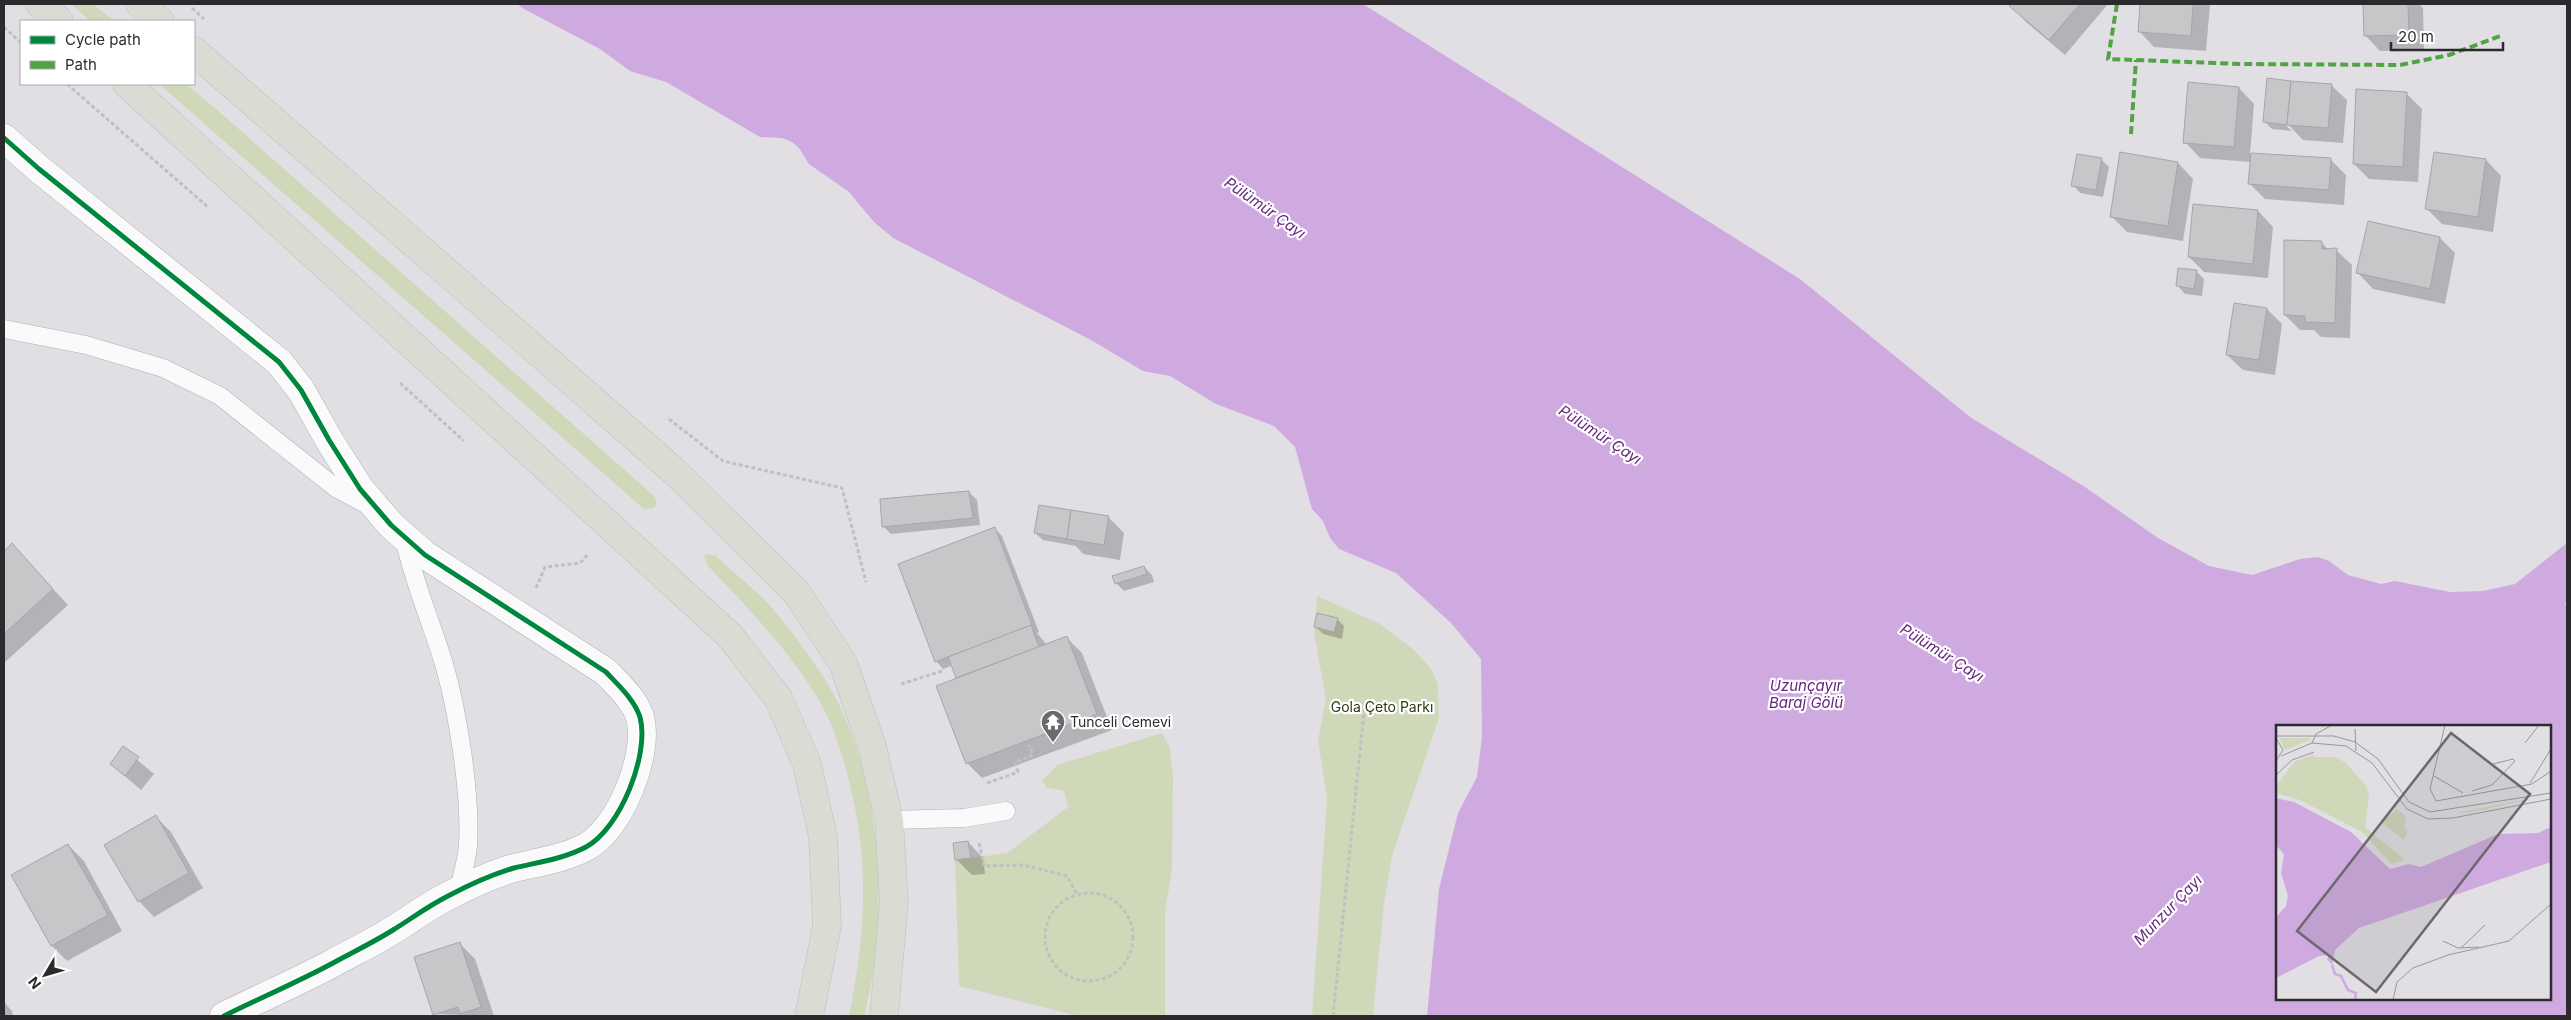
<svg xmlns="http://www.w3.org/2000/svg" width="2571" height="1020" font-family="Inter,sans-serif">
<rect width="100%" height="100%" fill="#e2dfe4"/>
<g fill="#d0d8ba">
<path d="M71 4H93L114 21H90Z"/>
<path d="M159 84H186L223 115 654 496 657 502 654 508 644 509Z"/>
<path d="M707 554 716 556C734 573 755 589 772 608 791 630 810 656 826 681 882 771 891 915 864 1016H849C867 927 870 854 845 766 839 745 831 721 820 702 790 651 748 608 707 565L704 556Z"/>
<path d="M1317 596 1380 624 1414 650 1431 669 1438 684 1439 718 1392 856 1384 903 1373 1016H1312L1327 798 1318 740 1326 699 1314 632Z"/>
<path d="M1162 733 1170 748 1173 778 1172 869 1165 913V1016H1078L959 986 955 860 1007 853 1068 807 1064 791 1047 788 1042 781 1057 765Z"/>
</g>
<path fill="#ceaae0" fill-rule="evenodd" d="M517 4H1363L1800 279 1970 417 2085 487 2158 538 2209 566 2252 575 2300 559 2318 557 2329 561 2348 575 2381 584 2395 581 2450 592 2483 591 2515 584 2567 543V600L2565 604 2567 607V1016H1427L1439 889 1458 813 1477 777 1482 737 1481 659 1451 623 1396 573 1339 549 1330 538 1323 521 1312 509 1295 447 1274 426 1216 404 1170 376 1143 371 1091 340 893 238 874 222 849 192 809 164 799 148 792 142 782 138 760 137 666 82 630 71 600 49 524 9ZM2277 726H2550V999H2277Z"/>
<g fill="#0003">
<path d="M2013 4H2108L2065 55 2026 22 2011 6Z"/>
<path d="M2141 4H2210L2206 51 2154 47 2139 31Z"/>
<path d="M2365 4H2419L2423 8 2424 50 2380 51 2365 35Z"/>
<path d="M2331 85 2347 100 2343 143 2303 140 2283 119 2281 121 2292 131 2272 129 2264 121Z"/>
<path d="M2239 88 2254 104 2250 154 2331 160 2346 175 2344 205 2265 199 2250 184 2251 162 2200 158 2185 142Z"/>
<path d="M2407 94 2422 109 2418 182 2369 179 2354 164Z"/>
<path d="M2435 153 2486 160 2501 176 2493 232 2442 224 2427 209Z"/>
<path d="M2101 159 2109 167 2103 197 2080 193 2073 185Z"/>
<path d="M2178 163 2193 179 2183 241 2127 232 2111 216Z"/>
<path d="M2258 211 2273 227 2268 278 2204 272 2189 257Z"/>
<path d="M2440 238 2455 253 2445 304 2373 289 2358 273Z"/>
<path d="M2321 242 2329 250H2336L2352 265 2350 338 2321 337 2314 330H2300L2285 315Z"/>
<path d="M2196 271 2204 279 2202 296 2185 294 2178 286Z"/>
<path d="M2267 309 2282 324 2275 375 2243 370 2227 355Z"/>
<path d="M969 492 977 500 980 525 891 534 883 526Z"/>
<path d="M1108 517 1124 533 1120 560 1083 554 1076 546 1043 540 1035 533Z"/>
<path d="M994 528 1002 536 1039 632 1037 633 1047 645 1067 638 1082 653 1112 730 982 778 967 763 958 679 953 665 943 669 936 661Z"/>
<path d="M12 545 68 605 4 663V553Z"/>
<path d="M1144 567 1152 575 1154 582 1124 591 1116 583Z"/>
<path d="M1337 619 1344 626 1342 639 1323 634 1315 626Z"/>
<path d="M123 748 154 774 141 790 111 764Z"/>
<path d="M156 817 171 832 203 888 154 917 139 901Z"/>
<path d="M968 842 983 858 985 874 972 875 957 860 955 844Z"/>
<path d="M68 845 84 861 122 931 67 961 52 946Z"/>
<path d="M460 944 475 959 494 1016 434 1014Z"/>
<path d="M4 1002 12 1011 13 1016H4Z"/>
</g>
<g fill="#c8c6c9" stroke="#a7a5a8">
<path d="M2011 4H2080L2049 40 2009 6Z"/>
<path d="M2140 4H2193L2191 36 2138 32Z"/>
<path d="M2363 4H2408L2409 35 2364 36Z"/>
<path d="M2267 78 2291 81 2287 125 2263 122Z"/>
<path d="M2291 81 2332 84 2328 128 2287 125Z"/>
<path d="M2188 82 2239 87 2234 147 2183 143Z"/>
<path d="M2356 89 2407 92 2403 167 2353 164Z"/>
<path d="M2120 152 2178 162 2168 226 2110 217Z"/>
<path d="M2434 152 2486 159 2478 217 2425 209Z"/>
<path d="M2251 153 2331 158 2329 190 2248 184Z"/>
<path d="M2077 154 2102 158 2096 190 2071 186Z"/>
<path d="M2193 204 2258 210 2253 264 2188 257Z"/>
<path d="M2368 221 2440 237 2430 289 2356 273Z"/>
<path d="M2284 240 2322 241V249L2337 248 2335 323 2305 322V316L2284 315Z"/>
<path d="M2178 268 2197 270 2194 289 2176 286Z"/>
<path d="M2234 303 2267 308 2259 360 2226 355Z"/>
<path d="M969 491 973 518 882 527 880 499Z"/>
<path d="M1039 505 1071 510 1067 539 1034 533Z"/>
<path d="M1071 510 1109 516 1104 545 1067 539Z"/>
<path d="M995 527 1032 625 935 662 898 564Z"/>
<path d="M12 543 53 589 4 634V551Z"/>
<path d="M1144 566 1147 574 1115 584 1112 576Z"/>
<path d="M1317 613 1338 618 1334 632 1314 627Z"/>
<path d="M1031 625 1039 647 956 678 948 657Z"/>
<path d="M1067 636 1097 714 966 764 936 686Z"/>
<path d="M123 746 139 757 125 776 110 764Z"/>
<path d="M156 815 189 873 138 902 104 845Z"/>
<path d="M968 841 971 858 955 860 953 843Z"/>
<path d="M68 844 108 915 51 946 11 875Z"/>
<path d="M460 942 481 1007 460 1014 458 1007 433 1015 414 957Z"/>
</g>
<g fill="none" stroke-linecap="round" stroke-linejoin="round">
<defs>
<g id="lane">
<path d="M4 329 86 345 163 368 220 396 336 488 368 505"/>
<path d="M404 537C413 581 431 621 444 664 458 712 471 795 468 845 467 860 462 875 459 890"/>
<path d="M889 820 964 818 1006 811"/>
</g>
<path id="street" d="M4 138 39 169 279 362 301 390 329 440 360 489 391 525 425 555 606 672C618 685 634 699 640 717 650 754 620 829 586 847 563 859 539 862 514 868 490 875 469 885 448 896 428 906 411 919 393 930 374 942 353 952 333 963 298 982 260 998 224 1016"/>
<g id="primary">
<path d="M40 4 59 21"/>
<path d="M140 4 160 21"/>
<path d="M194 51 675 472 796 592 843 663 872 746 889 820 894 900 884 1016"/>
<path d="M127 84 730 636 778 698 807 764 823 837 827 926 809 1016"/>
</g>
</defs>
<use href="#lane" stroke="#b0afb2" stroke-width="19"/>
<use href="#street" stroke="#b0afb2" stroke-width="29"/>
<use href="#primary" stroke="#bfbdc0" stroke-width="29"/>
<g stroke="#c0c0c1" stroke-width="3" stroke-dasharray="4 2.5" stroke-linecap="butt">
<path d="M192 8 204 19"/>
<path d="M4 27 21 43"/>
<path d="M67 84 209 208"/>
<path d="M400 383 464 441"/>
<path d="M669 419 723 461 842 488 866 582"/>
<path d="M536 588 545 567 580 563 589 553"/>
<path d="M901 684 942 671"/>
<path d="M987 783 1018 772 1015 762 1033 755 1029 745"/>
<path d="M979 843 984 866 1023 865 1067 876 1077 894"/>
<circle cx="1089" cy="937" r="44"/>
<path d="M1333 1016 1365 702"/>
</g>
<use href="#lane" stroke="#fbfafb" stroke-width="18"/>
<use href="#street" stroke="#fbfafb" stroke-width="28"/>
<use href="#primary" stroke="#dadcd4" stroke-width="28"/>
<g stroke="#51a443" stroke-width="4" stroke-dasharray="8 4" stroke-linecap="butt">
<path d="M2117 4 2108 59 2241 64 2400 65 2449 55 2503 35"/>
<path d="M2131 134 2136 60"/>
</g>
<defs>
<path id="cycleway" d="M4 138 39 169 279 362 301 390 329 440 360 489 391 525 425 555 606 672C618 685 634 699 640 717 650 754 620 829 586 847 563 859 539 862 514 868 490 875 469 885 448 896 428 906 411 919 393 930 374 942 353 952 333 963 298 982 260 998 224 1016"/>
</defs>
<use href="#cycleway" stroke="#fff" stroke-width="8"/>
<use href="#cycleway" stroke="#00873e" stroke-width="5"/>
</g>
<defs>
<symbol id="temple-pin" viewBox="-11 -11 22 30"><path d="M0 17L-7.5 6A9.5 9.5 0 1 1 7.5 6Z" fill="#6c696d" stroke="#fff"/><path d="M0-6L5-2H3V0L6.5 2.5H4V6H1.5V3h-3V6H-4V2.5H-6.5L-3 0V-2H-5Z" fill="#fff"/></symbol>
</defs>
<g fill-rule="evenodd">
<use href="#temple-pin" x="1039" y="708" width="28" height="38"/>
</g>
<g text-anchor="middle" stroke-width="4.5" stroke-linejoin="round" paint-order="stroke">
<g font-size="14" fill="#2f3812" stroke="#fff">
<text x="1382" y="712">Gola Çeto Parkı</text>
</g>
<g font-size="14" fill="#2c2a2d" stroke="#fff" text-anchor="start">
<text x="1070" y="727">Tunceli Cemevi</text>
</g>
<g font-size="15" font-style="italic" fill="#65267e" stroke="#fff">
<text transform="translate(1265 208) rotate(35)" y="5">Pülümür Çayı</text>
<text transform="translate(1600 435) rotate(33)" y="5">Pülümür Çayı</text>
<text transform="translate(1942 653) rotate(32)" y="5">Pülümür Çayı</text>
<text x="1806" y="691">Uzunçayır<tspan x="1806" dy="17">Baraj Gölü</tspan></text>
<text transform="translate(2168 910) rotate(-46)" y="5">Munzur Çayı</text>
</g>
</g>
<g transform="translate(2276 725)">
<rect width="275" height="275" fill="#e2dfe4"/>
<path d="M3 13H34V15L9 25ZM38 29V32H60L70 38 90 61 93 70 89 102 129 135 115 139 86 107 24 75 0 68V61L18 37ZM265 72 195 87 176 89 225 79ZM121 84 130 91 128 103 132 105 128 115 105 97Z" fill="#d0d8ba"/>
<path d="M0 73 18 77 75 107 114 144 133 139 145 142 222 109 262 108 275 102V137L83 203 59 225 56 240 51 234 53 230 43 231 0 253V192L10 181 12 171 5 148 8 129 0 120Z" fill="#ceaae0"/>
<path fill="none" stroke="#ceaae0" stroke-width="2.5" d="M56 240 59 249 65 251 72 265 80 268 79 275"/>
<path fill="none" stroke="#99979b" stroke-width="1" d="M169 0 154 64 160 76 256 59 275 46M79 4 80 26M0 11H58L79 17 102 34 133 77 154 87 275 68M0 13 7 25 0 36M36 18 40 9 56 0M249 18 263 0M5 31 36 18 70 21 96 38 131 84 152 94 177 93 275 74M0 50 16 35 38 27M158 51 187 68M254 58 275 24M196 66 216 60 239 36 237 34 217 39M167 216 182 223 203 222M185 223 209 200M117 275 121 257 137 243 172 230 233 216 275 179"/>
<path fill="#6c696d" fill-opacity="0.15" stroke="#6c696d" stroke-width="2.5" d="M175 8 254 69 100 267 21 206Z"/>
<rect width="275" height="275" fill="none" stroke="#2c2a2d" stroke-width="2.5"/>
</g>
<rect width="2571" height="1020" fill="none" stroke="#2c2a2d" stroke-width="10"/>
<rect x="20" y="20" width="175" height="65" fill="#ffffff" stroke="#abaaab"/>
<rect x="30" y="36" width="25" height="8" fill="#00873e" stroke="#abaaab"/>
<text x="65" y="45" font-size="15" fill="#2c2a2d">Cycle path</text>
<rect x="30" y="61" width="25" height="8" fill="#51a443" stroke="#abaaab"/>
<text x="65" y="70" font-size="15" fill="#2c2a2d">Path</text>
<g transform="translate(45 975) rotate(232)" stroke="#ffffff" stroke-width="4" paint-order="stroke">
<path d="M0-4L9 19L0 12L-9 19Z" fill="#2c2a2d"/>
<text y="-8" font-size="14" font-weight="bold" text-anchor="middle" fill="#2c2a2d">N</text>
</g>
<path d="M2391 42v8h112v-8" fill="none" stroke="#2c2a2d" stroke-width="2.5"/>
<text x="2398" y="42" font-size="15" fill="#2c2a2d" stroke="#ffffff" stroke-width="4" paint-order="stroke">20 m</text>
</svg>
